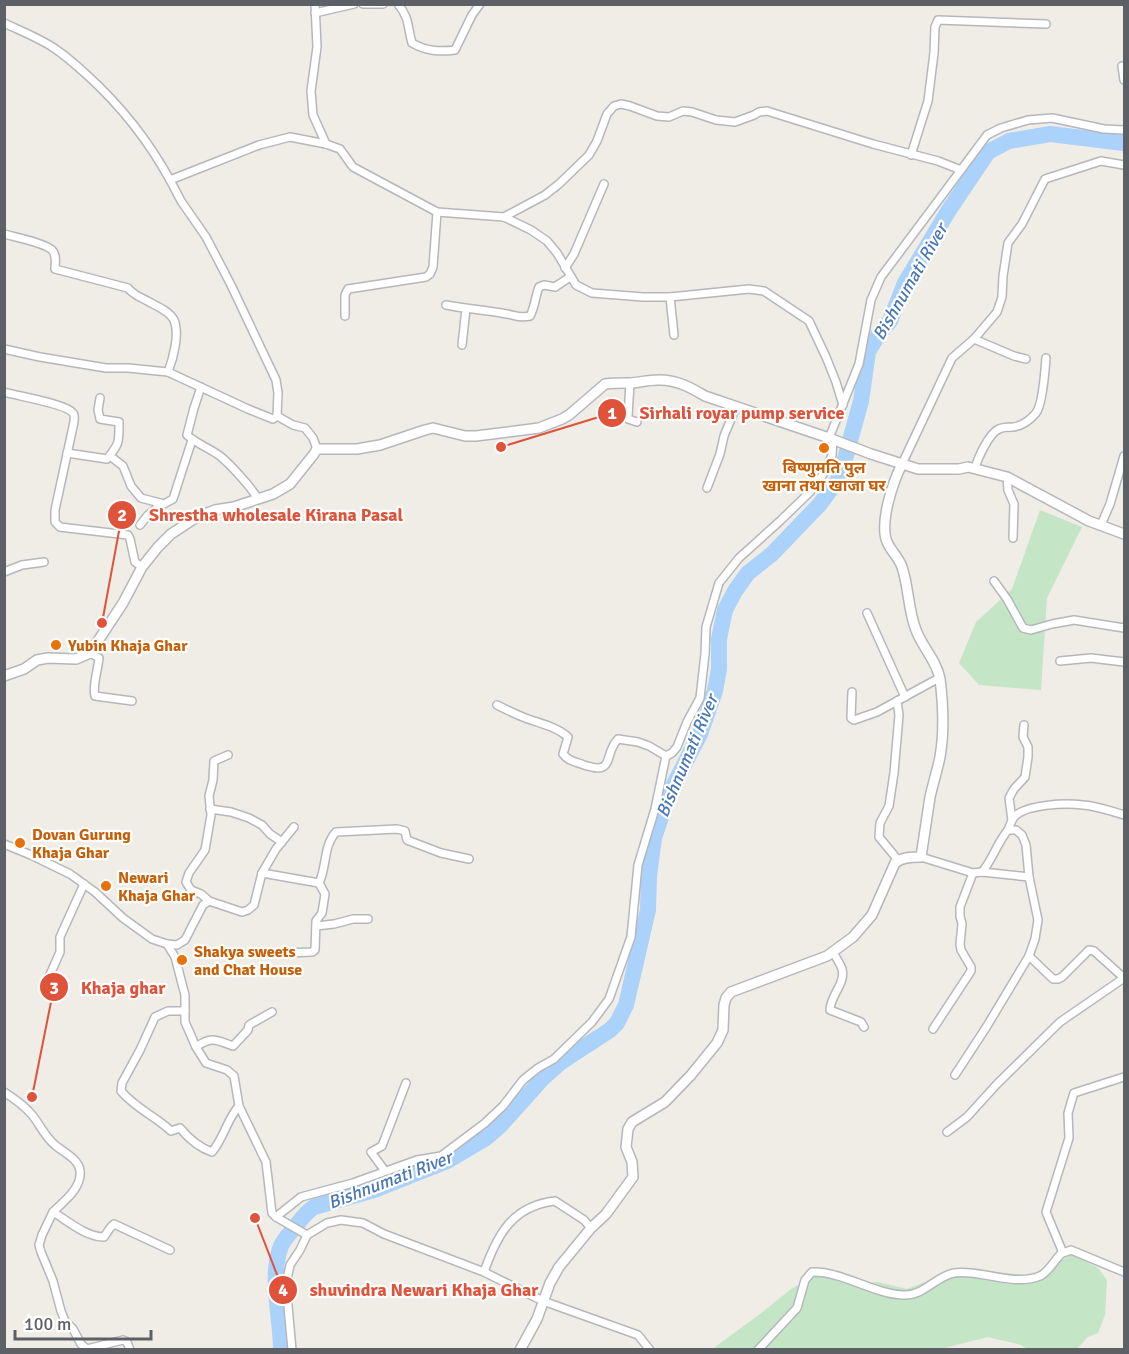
<svg xmlns="http://www.w3.org/2000/svg" width="1129" height="1354" font-family="Signika,'Noto Sans Devanagari',sans-serif">
<rect width="100%" height="100%" fill="#efede6"/>
<g fill="#c4e5c6">
<path d="M1040 510 1082 527 1047 598 1041 690 979 685 959 663 976 622 1012 589Z"/>
<path d="M1072 1254 1098 1268 1107 1280 1105 1315 1098 1333 1088 1337 1077 1349H1027L1021 1345 988 1337 937 1350H713L715 1347 760 1314 791 1289 819 1275 827 1274 837 1279 865 1283 878 1282 907 1289 963 1268 1024 1275 1049 1268Z"/>
</g>
<g fill="none" stroke-linecap="round" stroke-linejoin="round">
<path stroke="#aad2fa" stroke-width="16" d="M281 1350C281 1318 269 1276 281 1246 284 1239 290 1233 295 1227 301 1219 306 1212 314 1207L374 1190 447 1161 486 1138 500 1126 543 1078 561 1062 610 1030 617 1023 626 1005 648 910 649 876 654 838 668 796 700 734 715 691 719 669V639L725 610 735 591 748 573 772 554 820 504 840 477 861 401 868 352 878 335 890 321 905 283 949 210 988 152 1009 141 1050 134 1124 143"/>
<defs>
<g id="minor">
<path d="M315 4 317 47 311 91 313 115 326 144"/>
<path d="M363 4H383"/>
<path d="M398 4C410 19 407 26 412 43 426 51 439 52 455 50L472 15 480 4"/>
<path d="M315 13 354 4"/>
<path d="M4 23C21 31 39 38 54 48 66 56 76 65 87 75 120 105 148 140 170 180L259 145 290 137 326 144 340 149 353 167 437 212 504 217 531 230 547 241 557 253 576 285 592 293 643 297H670L749 289 764 291 809 321 826 357 836 382 843 405"/>
<path d="M1122 66 1124 80"/>
<path d="M911 155 928 101 934 53 935 27 938 20 1046 24"/>
<path d="M170 180 181 201 206 237 231 285 276 380 278 393 277 416"/>
<path d="M504 217 545 195 559 184 589 155 597 141 607 114 614 106 621 104 630 106 657 116 669 117 683 111 692 112 716 120 735 122 754 115 759 112 767 111 873 144 938 161 961 170 987 135 1001 128 1028 120 1052 118 1104 129 1124 130"/>
<path d="M4 234C15 237 45 243 52 250 57 255 55 263 55 269L128 288C134 296 143 298 151 303 159 307 170 312 174 320 180 334 173 359 168 372"/>
<path d="M565 268 574 254 604 184"/>
<path d="M670 297 674 335"/>
<path d="M446 305C466 309 487 310 507 314 518 316 519 318 530 316 535 307 535 297 539 287L544 285 555 287 570 277"/>
<path d="M345 316V295L348 289 426 277 430 274 433 267 437 212"/>
<path d="M974 339 1014 356 1026 359"/>
<path d="M462 345 466 309"/>
<path d="M4 349 40 357 106 368H128L168 372 248 409 273 419 277 416 293 425 305 428 313 438 317 449"/>
<path d="M630 383 628 416V419L637 422"/>
<path d="M201 387 194 408 187 435C197 444 209 448 220 456 230 464 252 488 258 499"/>
<path d="M4 392C17 396 67 404 73 413 75 415 74 419 74 422L55 510V522L60 527 68 528 128 535 130 539 135 562 142 567"/>
<path d="M829 438 859 364 871 300 881 277 961 170"/>
<path d="M67 453 107 459C120 443 119 442 119 422L100 419 98 410 100 398"/>
<path d="M110 456 123 466 131 486 141 498 164 504 173 499 192 440"/>
<path d="M902 464 952 358 974 339 997 312 1002 297 1003 276 1008 243 1022 224 1045 179 1101 161 1124 165"/>
<path d="M975 468C978 458 989 433 999 429 1003 427 1008 427 1013 427 1022 426 1030 420 1036 413 1043 404 1045 370 1046 358"/>
<path d="M1007 477 1008 490 1014 504 1013 538"/>
<path d="M707 488 720 454 724 436 736 407"/>
<path d="M140 525 148 515 156 509 159 503"/>
<path d="M1101 525 1110 504 1124 456"/>
<path d="M4 572 22 565 44 562"/>
<path d="M994 581 1007 599 1023 628 1031 630 1052 624 1074 620 1124 628"/>
<path d="M867 613 905 697"/>
<path d="M90 653 99 658C98 670 92 686 95 696L132 701"/>
<path d="M1060 661 1091 658 1124 662"/>
<path d="M852 692 851 718 854 720 877 712 939 678"/>
<path d="M897 701 899 715 894 773 889 806 880 823 879 837 898 860"/>
<path d="M497 705C507 710 517 715 528 719 542 724 557 727 568 737L563 754C568 761 576 762 584 765 616 776 603 754 618 739L638 742 649 746 666 756 672 753 677 747 687 722 700 698 705 654 706 627 719 583 739 558 780 521 810 492 824 473 832 455 833 439"/>
<path d="M228 755 214 761 213 780 209 796 211 815 205 850 189 873 186 882 191 890 201 894 209 901 242 912 248 910 254 905 262 873 319 883C327 867 323 846 336 832L397 829 405 831 407 840 441 853 469 859"/>
<path d="M210 809 231 812 249 818 262 825 270 834 282 842"/>
<path d="M1012 820 1009 798 1014 789 1025 777 1028 757V747L1023 737 1024 725"/>
<path d="M1008 830C1010 826 1011 821 1014 817 1026 804 1066 803 1083 805 1097 806 1111 811 1124 815"/>
<path d="M4 844 31 855 70 874 95 892 123 918 152 939 167 944 177 945 185 940 203 905 209 901"/>
<path d="M921 857 973 873 982 872 1029 877"/>
<path d="M262 873 276 849 294 827"/>
<path d="M316 926 334 924 353 919H368"/>
<path d="M167 944 175 957 185 995V1022L196 1047 206 1063 227 1070 234 1076 239 1106 266 1162 272 1213 276 1217 307 1235"/>
<path d="M833 952C836 958 840 963 842 969 846 983 830 996 830 1010L861 1022 864 1027"/>
<path d="M287 953 312 952 315 950 316 921 322 913 325 894 319 883"/>
<path d="M1029 956 1053 979H1058L1062 977 1089 950 1094 951 1124 978"/>
<path d="M45 986 60 952V937L84 884"/>
<path d="M185 1011H168L155 1017 140 1050 122 1083 121 1091C135 1108 155 1116 171 1131L180 1128C189 1139 198 1147 212 1152 224 1138 227 1119 239 1106"/>
<path d="M933 1029 971 971V967L961 950 960 944 962 924 960 916V907L973 873"/>
<path d="M196 1047C212 1036 216 1040 233 1046L248 1030 249 1025 272 1012"/>
<path d="M955 1075 987 1026 1029 956 1035 939 1038 920 1029 877 1026 845 1022 835 1016 830H1008C997 843 993 859 982 872"/>
<path d="M4 1092C15 1099 25 1106 33 1116 40 1125 45 1137 55 1145 63 1152 79 1159 80 1171 82 1188 64 1201 53 1212 68 1221 86 1237 104 1237L110 1228 114 1224 170 1250"/>
<path d="M947 1132 967 1117 997 1084 1060 1022 1124 978"/>
<path d="M385 1171 371 1152 382 1146 406 1083"/>
<path d="M53 1212 42 1235 39 1245 41 1252 53 1281 61 1311 65 1321 73 1329 81 1344 87 1349 123 1340 127 1342 130 1350"/>
<path d="M276 1217 301 1197 353 1183 417 1160 441 1156 485 1123 503 1106 523 1080 538 1068 554 1059 592 1022 609 999 631 937 638 865 655 809 666 756"/>
<path d="M1063 1253 1046 1212 1069 1138 1068 1113 1074 1093 1124 1077"/>
<path d="M484 1272C497 1235 512 1206 555 1201L584 1220 591 1228"/>
<path d="M292 1350 286 1284 290 1265 300 1250 307 1235 327 1223 341 1220 363 1223 384 1234 484 1272 543 1301 638 1335 650 1350"/>
<path d="M758 1350 797 1308 805 1280 812 1272C842 1271 873 1294 904 1295 924 1296 936 1276 954 1273 980 1269 1014 1287 1040 1276 1050 1271 1054 1260 1062 1253 1063 1253 1069 1251 1071 1250L1124 1272"/>
</g>
<g id="tertiary">
<path d="M4 676 24 669 37 660 48 658 76 659 90 653 123 603 142 567 158 547 171 534 197 517 215 510 234 507 273 494 290 484 314 454 317 449H357L380 445 425 430 433 428 465 436H476L539 428 562 419 569 415 605 384C613 383 621 383 629 383 638 383 647 380 657 380 675 379 690 387 705 396L829 438 871 454 918 469H959L968 467 1007 477 1089 521 1124 534"/>
<path d="M520 1350 537 1319 550 1283 559 1267 591 1228 606 1214 633 1177 632 1162 626 1147 628 1129 632 1122 665 1102 691 1075 717 1043 723 1030 724 1005 726 998 731 992 827 956 853 937 872 915 895 863C902 857 912 857 921 857 924 837 927 817 930 797 933 784 937 771 940 757 944 734 943 703 940 679 937 661 922 647 916 630 908 610 909 588 902 567 899 558 892 552 888 544 878 525 893 482 902 464"/>
</g>
</defs>
<use href="#minor" stroke="#b6b7bc" stroke-width="10"/>
<use href="#tertiary" stroke="#b6b7bc" stroke-width="12"/>
<use href="#minor" stroke="#fff" stroke-width="7"/>
<use href="#tertiary" stroke="#fff" stroke-width="9"/>
</g>
<g fill="#e8710a" stroke="#fff" stroke-width="2">
<circle cx="824" cy="448" r="6"/>
<circle cx="56" cy="645" r="6"/>
<circle cx="20" cy="843" r="6"/>
<circle cx="106" cy="886" r="6"/>
<circle cx="182" cy="960" r="6"/>
</g>
<g text-anchor="middle" stroke-width="4.5" stroke-linejoin="round" paint-order="stroke">
<g font-size="16" font-weight="bold" fill="#c56008" stroke="#fff" text-anchor="start">
<text x="824" y="473" text-anchor="middle">बिष्णुमति पुल<tspan x="824" dy="18">खाना तथा खाजा घर</tspan></text>
<text x="68" y="651">Yubin Khaja Ghar</text>
<text x="32" y="840">Dovan Gurung<tspan x="32" dy="18">Khaja Ghar</tspan></text>
<text x="118" y="883">Newari<tspan x="118" dy="18">Khaja Ghar</tspan></text>
<text x="194" y="957">Shakya sweets<tspan x="194" dy="18">and Chat House</tspan></text>
</g>
<g font-size="18" font-style="italic" fill="#4a77b4" stroke="#fff">
<text transform="translate(910 282) rotate(-60)" y="6">Bishnumati River</text>
<text transform="translate(687 756) rotate(-67)" y="6">Bishnumati River</text>
<text transform="translate(390 1180) rotate(-21)" y="6">Bishnumati River</text>
</g>
</g>
<path fill="none" stroke="#e0533b" stroke-width="2" d="M501 447L612 413M102 623L122 515M32 1097L54 987M255 1218L283 1290"/>
<g fill="#e0533b" stroke="#fff" stroke-width="2">
<circle cx="501" cy="447" r="6"/>
<circle cx="102" cy="623" r="6"/>
<circle cx="32" cy="1097" r="6"/>
<circle cx="255" cy="1218" r="6"/>
<circle cx="612" cy="413" r="15"/>
<circle cx="122" cy="515" r="15"/>
<circle cx="54" cy="987" r="15"/>
<circle cx="283" cy="1290" r="15"/>
</g>
<g font-size="18" text-anchor="middle" font-weight="bold" fill="#fff">
<text x="612" y="419">1</text>
<text x="122" y="521">2</text>
<text x="54" y="994">3</text>
<text x="283" y="1296">4</text>
</g>
<g font-size="18" text-anchor="middle" font-weight="bold" fill="#e0533b" stroke="#fff" stroke-width="4.5" stroke-linejoin="round" paint-order="stroke">
<text x="742" y="419">Sirhali royar pump service</text>
<text x="276" y="521">Shrestha wholesale Kirana Pasal</text>
<text x="123" y="994">Khaja ghar</text>
<text x="424" y="1296">shuvindra Newari Khaja Ghar</text>
</g>
<rect width="1129" height="1354" fill="none" stroke="#5d6065" stroke-width="12"/>
<path d="M15 1330v9h136v-9" fill="none" stroke="#5d6065" stroke-width="3"/>
<text x="24" y="1330" font-size="18" fill="#5d6065" stroke="#ffffff" stroke-width="4.5" paint-order="stroke">100 m</text>
</svg>
